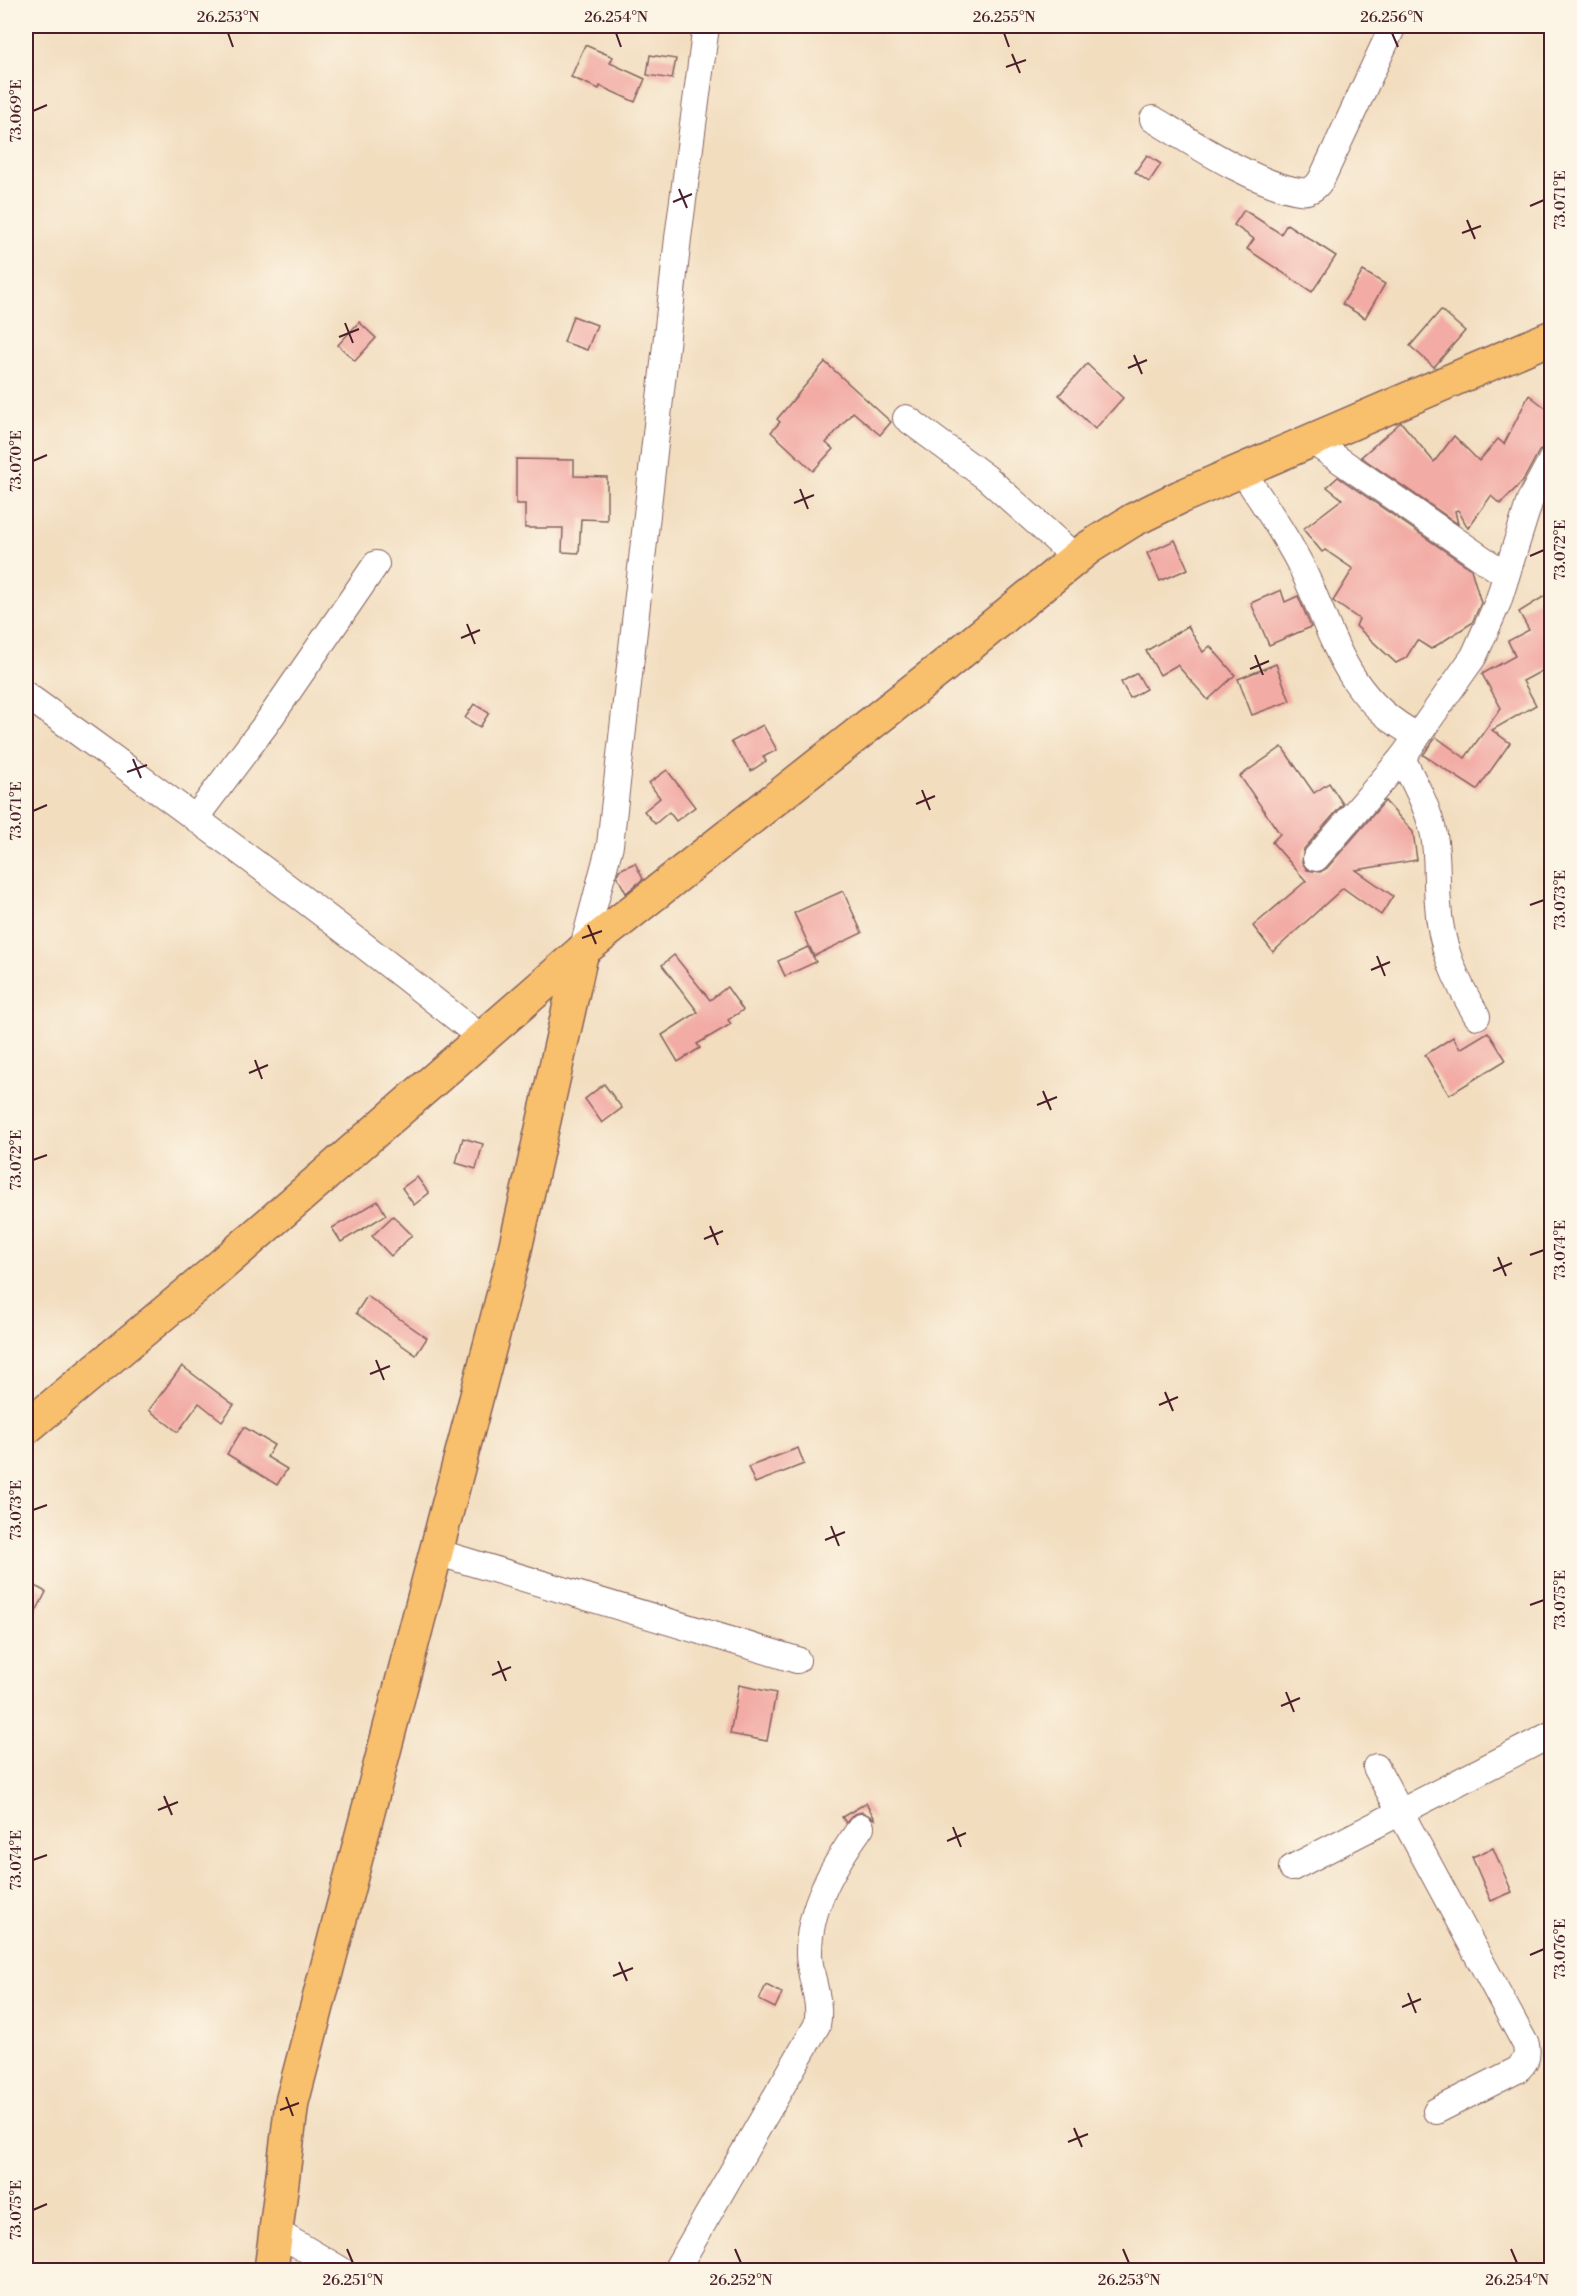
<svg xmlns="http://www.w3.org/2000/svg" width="1577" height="2296" font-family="'Libre Bodoni',serif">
<rect width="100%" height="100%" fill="#fcf5e5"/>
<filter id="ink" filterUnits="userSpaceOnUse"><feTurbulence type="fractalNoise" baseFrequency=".0167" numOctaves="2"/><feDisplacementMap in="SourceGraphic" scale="12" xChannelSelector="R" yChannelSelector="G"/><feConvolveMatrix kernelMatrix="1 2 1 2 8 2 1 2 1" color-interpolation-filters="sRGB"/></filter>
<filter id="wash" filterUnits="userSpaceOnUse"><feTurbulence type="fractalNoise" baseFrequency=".008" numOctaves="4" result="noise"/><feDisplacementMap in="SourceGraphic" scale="24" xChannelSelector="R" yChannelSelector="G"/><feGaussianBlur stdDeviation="1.35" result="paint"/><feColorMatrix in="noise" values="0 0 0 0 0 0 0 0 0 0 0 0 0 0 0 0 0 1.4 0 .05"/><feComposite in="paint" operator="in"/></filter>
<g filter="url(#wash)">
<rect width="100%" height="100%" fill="#f2ddbf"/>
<g id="blocks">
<g fill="#f2aba5">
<path d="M585 45 613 57 610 63 645 79 635 102 600 86 599 89 571 77Z"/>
<path d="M650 55 676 59 672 79 647 75Z"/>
<path d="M1147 155 1161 164 1149 182 1135 172Z"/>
<path d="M1244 210 1281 234 1287 224 1336 256 1312 292 1247 249 1254 239 1234 225Z"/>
<path d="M1363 271 1385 284 1365 318 1342 304Z"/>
<path d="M1441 310 1465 331 1434 367 1410 346Z"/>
<path d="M573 316 597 325 587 350 564 342Z"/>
<path d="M359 322 376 338 355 361 338 345Z"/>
<path d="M825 362 891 422 880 435 853 412 826 443 833 449 813 471 771 432 780 422 777 419Z"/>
<path d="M1087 364 1123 398 1095 429 1059 395Z"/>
<path d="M1529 395 1551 412V444L1539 451 1523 481 1500 504 1491 496 1468 528 1458 510 1455 511 1458 524 1361 457 1401 422 1434 462 1454 436 1479 461 1498 439 1504 444Z"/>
<path d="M516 459 574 460V476L607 477V520L581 519 579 553 562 552 563 528H525V504H516Z"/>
<path d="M1338 477 1471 569 1481 603 1472 623 1431 649 1417 640 1406 658 1396 663 1356 626 1359 619 1333 601 1353 569 1325 550 1322 552 1303 529 1342 499 1327 487Z"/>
<path d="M1175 540 1188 569 1160 581 1147 553Z"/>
<path d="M1281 590 1285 602 1298 596 1311 627 1269 645 1251 603Z"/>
<path d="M1551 592V666L1523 681 1536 705 1492 730 1510 743 1477 790 1423 755 1436 737 1465 758 1501 708 1482 674 1515 656 1508 641 1529 630 1519 612Z"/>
<path d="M1188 626 1203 652 1210 646 1235 675 1208 700 1177 665 1160 675 1146 651Z"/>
<path d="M1276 664 1290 701 1252 715 1238 679Z"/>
<path d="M1137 673 1146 689 1130 698 1121 682Z"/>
<path d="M474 704 489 713 480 727 465 718Z"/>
<path d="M763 725 777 750 763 757 766 761 751 771 731 742Z"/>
<path d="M1282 747 1314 793 1329 783 1343 804 1304 849 1302 862 1307 870 1320 872 1327 868 1385 801 1413 832 1417 860 1356 870 1393 896 1381 915 1343 888 1273 952 1253 926 1306 881 1272 842 1280 834 1240 776Z"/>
<path d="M667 770 695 807 676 821 669 812 655 824 644 811 660 798 649 783Z"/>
<path d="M635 863 643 879 626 893 617 876 619 870Z"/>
<path d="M843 891 862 933 814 956 794 913Z"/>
<path d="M808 947 816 962 785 976 778 961Z"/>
<path d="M674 955 710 1000 727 987 743 1010 728 1020 731 1024 697 1044 700 1048 678 1062 662 1035 698 1012 662 965Z"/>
<path d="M1488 1032 1506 1060 1449 1095 1425 1055 1453 1037 1460 1049Z"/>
<path d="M604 1084 622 1108 602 1123 585 1099Z"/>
<path d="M463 1138 483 1144 476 1169 456 1163Z"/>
<path d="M417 1177 429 1193 414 1205 402 1188Z"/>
<path d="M378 1201 386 1215 341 1242 332 1228Z"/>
<path d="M393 1216 412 1235 391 1256 372 1236Z"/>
<path d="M367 1296 427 1338 416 1355 356 1313Z"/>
<path d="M182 1366 234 1405 222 1421 199 1403 178 1432 149 1410Z"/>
<path d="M244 1427 274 1445 267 1457 287 1469 277 1485 227 1454Z"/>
<path d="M798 1448 804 1464 755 1483 748 1467Z"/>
<path d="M26 1581 46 1592 26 1631Z"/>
<path d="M739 1685 776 1693 767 1741 730 1734Z"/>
<path d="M866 1803 875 1819 862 1812 854 1814 846 1823 842 1817Z"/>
<path d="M1493 1848 1512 1892 1491 1901 1472 1857Z"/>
<path d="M766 1985 782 1993 775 2008 759 2000Z"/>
</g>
</g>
</g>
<g filter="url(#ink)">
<use href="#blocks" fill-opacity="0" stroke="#85625f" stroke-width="1.5"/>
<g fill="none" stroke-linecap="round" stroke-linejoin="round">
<defs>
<g id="minor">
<path d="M1153 119C1190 141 1258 186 1300 191 1310 193 1318 186 1322 178L1393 26"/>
<path d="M906 418 987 478 1076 558"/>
<path d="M1312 441 1506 575"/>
<path d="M1241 469C1261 500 1283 531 1300 564 1333 631 1343 697 1416 735"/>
<path d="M26 695C181 806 334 920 483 1039"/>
<path d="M1402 758C1414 782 1428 807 1434 835 1438 858 1436 881 1438 904 1440 946 1456 981 1477 1016"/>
<path d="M196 817 266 724 376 564"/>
<path d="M1316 858 1402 758 1474 656 1498 602 1530 500 1552 459"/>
<path d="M582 951 610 845 678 238 706 26"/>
<path d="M436 1552 797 1660"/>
<path d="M1376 1767 1526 2045C1528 2057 1526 2062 1517 2070L1436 2111"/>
<path d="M1292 1868 1552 1734"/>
<path d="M275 2231 341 2270"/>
<path d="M676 2270 817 2025C822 2001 810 1979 809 1955 808 1907 834 1865 861 1827"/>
</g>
<g id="major">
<path d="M26 1428 210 1275 582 951 944 666 1088 548 1133 520 1180 497 1552 337"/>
<path d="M271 2270 292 2102 513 1258 582 951"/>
</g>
</defs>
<use href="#minor" stroke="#85625f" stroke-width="28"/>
<use href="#major" stroke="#85625f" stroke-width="36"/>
<use href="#minor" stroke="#fff" stroke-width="26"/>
<use href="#major" stroke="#f8bf6c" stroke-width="33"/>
</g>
</g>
<path fill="none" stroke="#4a1f2b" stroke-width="2" d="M228 33 233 47M616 33 621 47M1004 33 1009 47M1392 33 1398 47M1012 54 1020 73M1006 67 1026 60M33 111 47 105M679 189 687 208M673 202 692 194M1530 206 1544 200M1467 220 1475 239M1462 233 1481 226M345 323 353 343M339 337 359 329M1134 355 1142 374M1128 368 1147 360M33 461 47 455M800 489 808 509M794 503 814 495M1530 556 1544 550M467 624 475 644M461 638 480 630M1255 655 1263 675M1250 669 1269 661M133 759 141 778M127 772 147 765M922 790 930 810M916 804 935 796M33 811 47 805M1530 905 1544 900M588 925 596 944M582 938 602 931M1377 956 1385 976M1371 970 1390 962M255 1060 262 1079M249 1073 268 1065M1043 1091 1051 1110M1037 1105 1057 1097M33 1160 47 1155M710 1226 718 1245M704 1239 723 1231M1530 1255 1544 1250M1498 1257 1506 1276M1493 1271 1512 1263M376 1360 384 1380M370 1374 390 1366M1165 1392 1173 1411M1159 1405 1178 1397M33 1510 47 1505M831 1526 839 1546M825 1540 845 1532M1530 1605 1544 1600M498 1661 506 1681M492 1675 511 1667M1286 1692 1294 1712M1281 1706 1300 1698M164 1796 172 1815M158 1810 178 1802M953 1827 961 1847M947 1841 966 1833M33 1860 47 1855M1530 1955 1544 1949M619 1962 627 1981M613 1976 633 1968M1408 1993 1416 2013M1402 2007 1421 1999M286 2097 293 2116M280 2110 299 2103M1074 2128 1082 2147M1068 2142 1088 2134M33 2210 47 2204M347 2249 353 2263M735 2249 741 2263M1123 2249 1129 2263M1511 2249 1517 2263"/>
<rect width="1577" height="2296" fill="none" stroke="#fcf5e5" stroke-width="66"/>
<rect x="33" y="33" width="1511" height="2230" fill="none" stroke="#4a1f2b" stroke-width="2"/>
<g font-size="15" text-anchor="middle" fill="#4a1f2b">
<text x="228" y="22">26.253°N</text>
<text x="616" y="22">26.254°N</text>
<text x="1004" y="22">26.255°N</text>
<text x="1392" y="22">26.256°N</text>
<text transform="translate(16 111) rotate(-90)" y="5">73.069°E</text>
<text transform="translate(1560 200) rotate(-90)" y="5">73.071°E</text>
<text transform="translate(16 461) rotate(-90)" y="5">73.070°E</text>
<text transform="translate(1560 550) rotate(-90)" y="5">73.072°E</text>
<text transform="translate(16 811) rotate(-90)" y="5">73.071°E</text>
<text transform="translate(1560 900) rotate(-90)" y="5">73.073°E</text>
<text transform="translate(16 1160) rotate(-90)" y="5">73.072°E</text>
<text transform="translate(1560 1250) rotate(-90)" y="5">73.074°E</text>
<text transform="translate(16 1510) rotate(-90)" y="5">73.073°E</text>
<text transform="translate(1560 1600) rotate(-90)" y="5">73.075°E</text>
<text transform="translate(16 1860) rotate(-90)" y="5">73.074°E</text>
<text transform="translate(1560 1949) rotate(-90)" y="5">73.076°E</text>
<text transform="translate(16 2210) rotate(-90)" y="5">73.075°E</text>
<text x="353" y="2285">26.251°N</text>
<text x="741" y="2285">26.252°N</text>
<text x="1129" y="2285">26.253°N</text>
<text x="1517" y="2285">26.254°N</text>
</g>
</svg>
